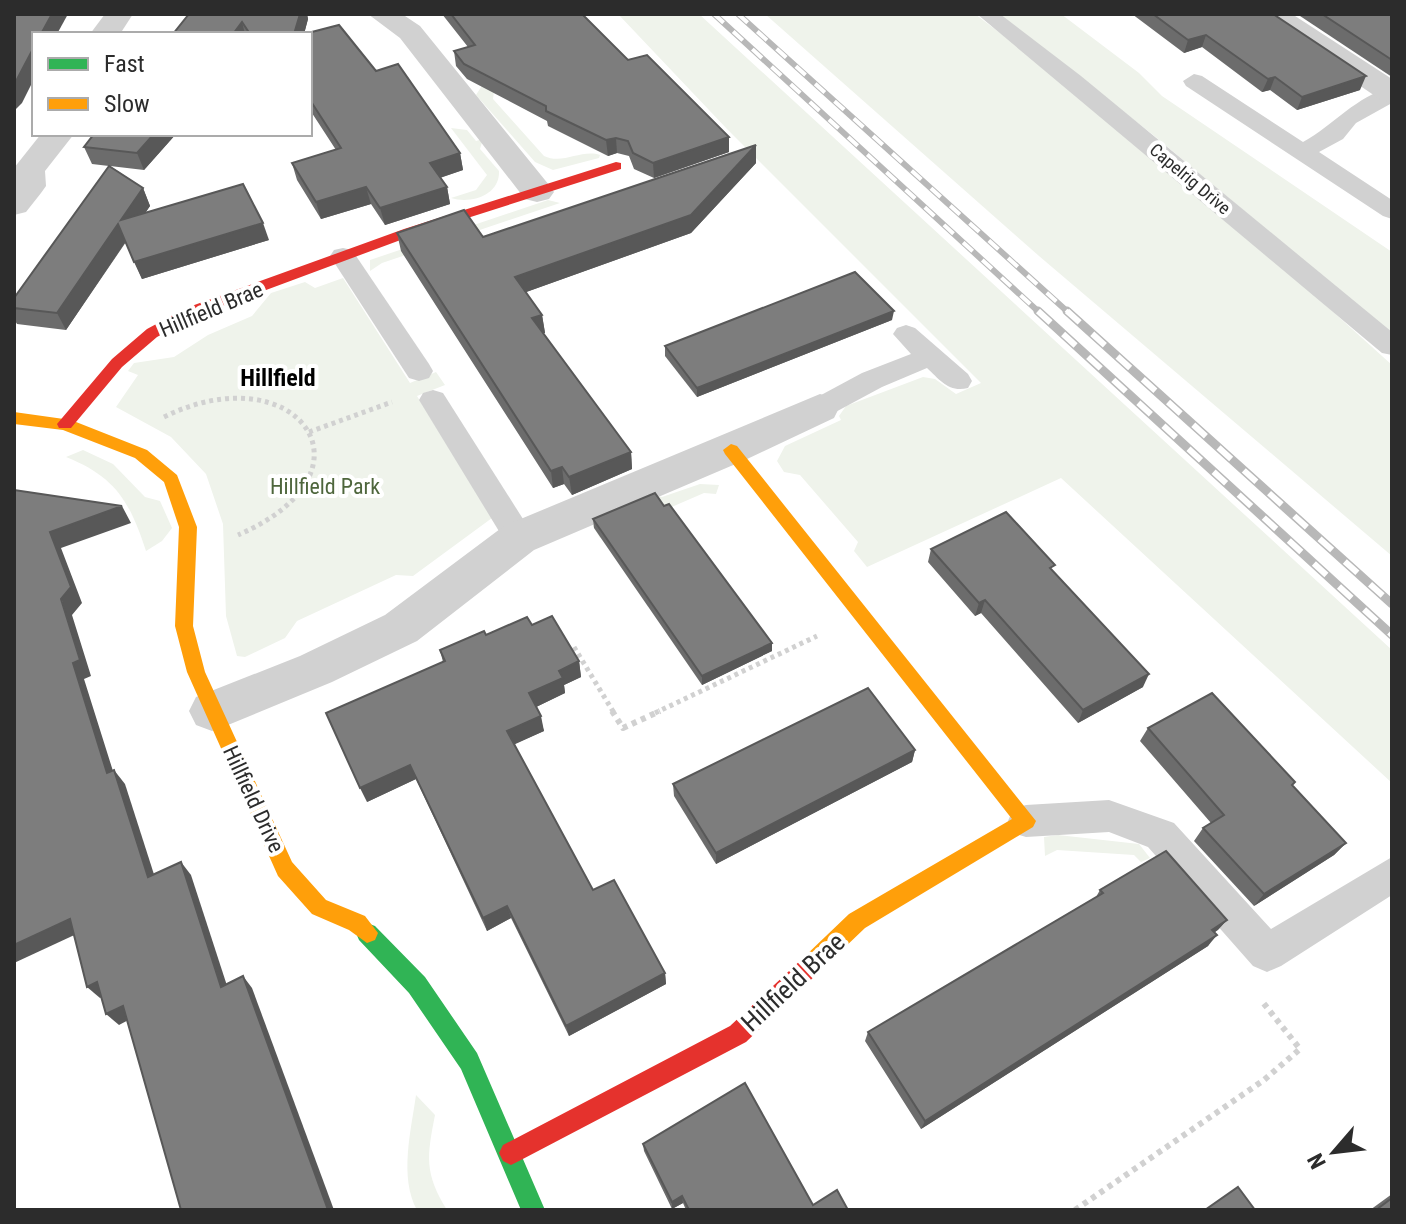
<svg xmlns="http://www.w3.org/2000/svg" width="1406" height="1224" font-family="'Roboto Condensed',sans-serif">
<rect width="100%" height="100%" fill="#fff"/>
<g fill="#eff3eb">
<path d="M618 14H699L1392 650V783L1061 478 867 567 854 551 858 542 800 475 784 472 777 461 785 446 841 420 839 416 846 406 923 377 935 379 956 394 981 383 727 129Z"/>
<path d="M765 14H975L1156 152 1392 365V556L1039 256Z"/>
<path d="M998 14H1061L1139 73 1162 96 1392 252V334L1152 134Z"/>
<path d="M488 76 495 84 493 99 544 156C563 165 581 149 600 155L599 158 553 170 535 162 476 95Z"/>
<path d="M451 128 467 130 476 141 483 139 480 149 499 171C500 196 470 204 451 198L476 190 487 175Z"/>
<path d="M548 200 560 203 382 263 370 271V260Z"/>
<path d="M343 278 410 383 436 372 445 385 417 396 492 518 413 576 396 575 297 621 285 638 245 657 237 656 226 616 223 524 206 474 171 437 116 407 138 375 128 371 134 363 174 357 208 335 252 316 271 293 305 282 315 288Z"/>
<path d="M83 450 113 464 145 497 160 501 172 528 162 541 146 551C130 502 116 477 66 457Z"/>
<path d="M700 484 719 485 716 494 704 493 600 538 593 526 595 520 654 495 662 497Z"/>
<path d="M1058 835 1139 844 1150 858 1141 862 1134 855 1057 850 1045 856 1044 837Z"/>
<path d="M416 1095 435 1115C427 1156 424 1173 447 1210H417C399 1177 411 1131 416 1095Z"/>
</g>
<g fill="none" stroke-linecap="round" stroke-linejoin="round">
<g stroke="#d1d1d1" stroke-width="5" stroke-dasharray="4 4" stroke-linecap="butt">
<path d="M164 417C295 352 386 471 238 535"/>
<path d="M309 432 392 402"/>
<path d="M574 647 614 713"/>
<path d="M655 713 817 636"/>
</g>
<g stroke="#d1d1d1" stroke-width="6" stroke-dasharray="5 5" stroke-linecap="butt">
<path d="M612 711 623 728 660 711"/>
<path d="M1075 1210 1264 1080 1300 1049 1261 1000"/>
</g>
<g fill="#d1d1d1" fill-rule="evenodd">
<path d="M977 14H1000L1081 76 1392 332V355L1382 353Z"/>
<path d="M1194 74 1202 76 1303 142C1334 125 1356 96 1392 87V103L1356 123 1343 139 1319 152 1392 200V219L1383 216 1186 86 1183 81Z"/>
<path d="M343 248 352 250 429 364 433 371 429 378 419 381 409 378 330 256 334 250Z"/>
<path d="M906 325 915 328 968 374 972 381 968 388C949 393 940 380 927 368L882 387 830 415 820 418 810 415 806 408 810 401 862 373 911 354 893 334 897 328Z"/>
<path d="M433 390 443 393 530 530 534 538 530 546 519 550 508 546 419 400 423 393Z"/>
<path d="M1109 800 1174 823 1271 929 1392 857V895L1281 966 1267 972 1253 966 1148 847 1109 832 1026 837 1013 833 1008 821 1013 809 1026 805Z"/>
</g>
<g fill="#d1d1d1" fill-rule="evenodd">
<path d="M105 14H133L120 34H90Z"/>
<path d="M368 14H402L420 26 549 185 554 192 549 199 537 202 525 199 400 38Z"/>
<path d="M1259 14H1292L1392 79V102L1381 100 1263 20Z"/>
<path d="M41 134H74L45 171 46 186 41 193 26 212 14 215V168Z"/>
<path d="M820 394 834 398 839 408 834 418 745 460 534 550 417 641 332 682 228 725 212 731 196 725 189 711 196 697 300 656 385 615 504 526Z"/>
</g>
<path fill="#30b455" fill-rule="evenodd" d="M367 923 375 926 425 977 477 1053 545 1210H521L461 1069 409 993 359 940 356 933 359 926Z"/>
<g fill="#ff9f0a" fill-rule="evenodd">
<path d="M14 412 71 420 147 450 177 475 197 527 193 626 205 672 292 862 326 900 365 916 378 933 375 940 367 943 349 930 312 914 278 876 187 672 175 626 179 527 164 482 135 458 63 430 14 424Z"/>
<path d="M731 444 737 446 1036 821 1033 827 865 928 819 972 811 976 803 972 800 965 803 958 849 914 1012 819 725 454 723 450Z"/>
</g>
<g fill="#e5322d" fill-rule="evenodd">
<path d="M616 162 621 163V169L414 235 196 316 157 337 122 367 71 428H59L57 424 112 359 147 329 186 308 404 229Z"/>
<path d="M811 954 819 958 822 965 819 972 746 1042 519 1161 511 1165 503 1161 499 1153 503 1145 730 1026 803 958Z"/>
</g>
<defs>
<g id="rail-far1">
<path d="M714 14 1040 313"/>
<path d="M738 14 1069 313"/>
</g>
<g id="rail">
<path d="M1038 311 1392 635"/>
<path d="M1067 311 1392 604"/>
</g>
</defs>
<use href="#rail-far1" stroke="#b8b8b8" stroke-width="6"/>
<use href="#rail" stroke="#b8b8b8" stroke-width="9"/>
<use href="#rail-far1" stroke="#fff" stroke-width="4" stroke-dasharray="13" stroke-linecap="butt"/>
<use href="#rail" stroke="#fff" stroke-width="6" stroke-dasharray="17" stroke-linecap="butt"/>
</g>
<g fill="#6c6c6c">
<path d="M189 14H307L308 19 304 34 339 25 376 71 398 64 460 153 463 170 440 178 447 187 450 204 385 225 371 204 321 219 297 180 292 163 336 150 310 110V34H173Z"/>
<path d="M442 14H582L628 60 729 137V152L654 178 634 169 629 156 617 153 608 156 548 126 547 121 467 79 456 66 454 51 468 47Z"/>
<path d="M1132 14H1273L1360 90 1297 110 1270 90 1262 92 1202 47 1184 53Z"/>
<path d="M1297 14H1392V77Z"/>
<path d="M176 134 144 170 110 166 143 188 150 206 145 213 269 240 142 279 126 242 66 330 17 324 14 319V298L109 166 92 164 84 147Z"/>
<path d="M756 145V163L691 233 526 292 542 315 545 333H543L631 452 632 469 572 495 564 484 553 488 401 251 397 233 483 237Z"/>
<path d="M892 320 697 397 665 356V346Z"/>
<path d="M593 519 772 651 702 685 594 528Z"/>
<path d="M931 549 1053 572 1143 687 1078 723 981 613 975 616 928 562Z"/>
<path d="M532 625 579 661 581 677 564 685 565 693 536 707 544 731 514 744 593 890 665 973 666 984 569 1036 511 918 487 931 416 779 367 802 443 662 440 650 486 635Z"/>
<path d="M1148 728 1292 786 1346 843 1334 855 1254 906 1194 841 1203 828 1211 823 1140 741Z"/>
<path d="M915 750 912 762 716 864 674 796 673 784Z"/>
<path d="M1100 890 1227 920 1215 932 1208 946 921 1129 865 1041 868 1032 1096 897Z"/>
<path d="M643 1144 813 1205 848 1210H686L683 1203 672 1209 644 1151Z"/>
<path d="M1392 1194V1210H1370Z"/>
</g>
<g fill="#585858">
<path d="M52 14H68L57 34H41Z"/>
<path d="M300 14H307L308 19 304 34H294Z"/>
<path d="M242 22 245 34H233Z"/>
<path d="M1206 35 1202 47 1184 53 1188 40Z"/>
<path d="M34 47V79L22 103 14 111 15 113 14 115V85Z"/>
<path d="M1366 76 1360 90 1297 110 1302 97Z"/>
<path d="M1275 77 1270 90 1262 92 1268 79Z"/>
<path d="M154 134H176L144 170 137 153Z"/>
<path d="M729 137V152L654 178 653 163Z"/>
<path d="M616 138 617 153 608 156 606 140Z"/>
<path d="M756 145V163L691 233 518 295 515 277Z"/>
<path d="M460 153 463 170 433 180 430 163Z"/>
<path d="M366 187 371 204 321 219 316 202Z"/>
<path d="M447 187 450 204 385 225 380 208Z"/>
<path d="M143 188 150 206 129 237 121 220Z"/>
<path d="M263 223 269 240 142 279 134 262Z"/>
<path d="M118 224 126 241 66 330 57 313Z"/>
<path d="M894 311 892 320 697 397V388Z"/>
<path d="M542 315 545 333 535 336 532 318Z"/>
<path d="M631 452 632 469 572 495 569 477Z"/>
<path d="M562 467 564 484 553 488 551 471Z"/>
<path d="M122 506 131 523 61 548 82 603 72 615 91 676 84 679 118 787 107 773 73 663 50 532Z"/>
<path d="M985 600 981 613 975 616 979 603Z"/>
<path d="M772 643V651L702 685V676Z"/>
<path d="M579 661 581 677 564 685 565 693 532 709 529 693 559 671Z"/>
<path d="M1149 674 1143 687 1078 723 1083 710Z"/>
<path d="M541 716 544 731 511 746 507 731Z"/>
<path d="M915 750 912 762 716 864V853Z"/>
<path d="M410 765 416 779 367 802 360 788Z"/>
<path d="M114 770 125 784 159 890 148 877Z"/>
<path d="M1346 843 1334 855 1254 906 1264 894Z"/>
<path d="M181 862 191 875 231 998 221 987Z"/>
<path d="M507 906 511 918 487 931 483 918Z"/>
<path d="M70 919 83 931 14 963V945Z"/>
<path d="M1227 920 1218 930 1203 940 1212 930Z"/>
<path d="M1217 935 1208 946 921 1129 925 1121Z"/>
<path d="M665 973 666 984 569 1036 566 1026Z"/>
<path d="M243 976 252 988 334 1210H328Z"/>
<path d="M97 982 109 994 100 998 87 987Z"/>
<path d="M123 1006 136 1016 119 1025 106 1014Z"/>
<path d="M682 1196 683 1203 672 1209V1202Z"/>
</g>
<g fill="#7d7d7d" stroke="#585858" stroke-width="2">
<path d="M14 14H52L41 34H34V47L14 85Z"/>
<path d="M189 14H300L294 34H250L242 22 233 34H173Z"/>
<path d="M451 14H582L628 60 647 55 729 137 653 163 633 153 628 141 616 138 606 140 546 111V106L464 64 454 51 475 45Z"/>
<path d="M1153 14H1273L1366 76 1302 97 1275 77 1268 79 1206 35 1188 40Z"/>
<path d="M1322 14H1392V60Z"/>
<path d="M339 25 376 71 398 64 460 153 430 163 447 187 380 208 366 187 316 202 292 163 341 148 310 100V34H304Z"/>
<path d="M94 134H154L137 153 84 147Z"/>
<path d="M756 145 691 215 515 277 542 315 532 318 631 452 569 477 562 467 551 471 397 233 464 210 483 237Z"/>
<path d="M109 166 143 188 121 220 243 184 263 223 134 262 118 224 57 313 14 308V298Z"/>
<path d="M855 272 894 311 697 388 665 346Z"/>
<path d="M14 490 122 506 50 532 71 587 61 599 80 660 73 663 107 773 114 770 148 877 181 862 221 987 243 976 328 1210H181L123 1006 106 1014 97 982 87 987 70 919 14 945Z"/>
<path d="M655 493 664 506 669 504 772 643 702 676 593 519Z"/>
<path d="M1006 512 1055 565 1050 568 1149 674 1083 710 985 600 979 603 931 549Z"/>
<path d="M552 616 579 661 559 671 563 678 529 693 541 716 507 731 593 890 614 880 665 973 566 1026 507 906 483 918 410 765 360 788 326 713 445 661 440 650 484 631 486 635 527 617 532 625Z"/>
<path d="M868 688 915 750 716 853 673 784Z"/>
<path d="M1212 693 1295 782 1292 785 1346 843 1264 894 1203 828 1224 815 1148 728Z"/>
<path d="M1166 851 1227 920 1212 930 1217 935 925 1121 868 1032 1103 893 1100 890Z"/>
<path d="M745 1083 813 1205 837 1190 848 1210H689L682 1196 672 1202 643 1144Z"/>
<path d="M1238 1187 1255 1210H1205Z"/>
<path d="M1392 1198V1210H1376Z"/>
</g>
<g text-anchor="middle" stroke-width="8" stroke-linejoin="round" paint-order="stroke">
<g font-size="18" fill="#2c2c2c" stroke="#fff">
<text transform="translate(1190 179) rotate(40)" y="6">Capelrig Drive</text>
</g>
<g font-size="22" fill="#2c2c2c" stroke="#fff">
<text transform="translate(211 309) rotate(-23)" y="8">Hillfield Brae</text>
<text transform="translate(254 799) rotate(65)" y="8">Hillfield Drive</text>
</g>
<g font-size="22" fill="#4e663c" stroke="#fff">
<text x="325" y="494">Hillfield Park</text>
</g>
<g font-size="24" font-weight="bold" fill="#000" stroke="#fff">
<text x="278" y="386">Hillfield</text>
</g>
<g font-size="26" fill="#2c2c2c" stroke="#fff">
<text transform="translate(793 982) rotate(-43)" y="9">Hillfield Brae</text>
</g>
</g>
<rect width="1406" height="1224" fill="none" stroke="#2c2c2c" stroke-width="32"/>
<rect x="32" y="32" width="280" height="104" fill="#ffffff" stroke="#ababab" stroke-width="2"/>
<rect x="48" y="58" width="40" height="12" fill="#30b455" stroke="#ababab" stroke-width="2"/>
<text x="104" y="72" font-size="24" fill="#2c2c2c">Fast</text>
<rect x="48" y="98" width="40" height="12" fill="#ff9f0a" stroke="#ababab" stroke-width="2"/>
<text x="104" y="112" font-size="24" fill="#2c2c2c">Slow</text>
<g transform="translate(1334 1152) rotate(242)" stroke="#ffffff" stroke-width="6" paint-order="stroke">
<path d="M0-6L14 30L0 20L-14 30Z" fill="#2c2c2c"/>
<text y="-12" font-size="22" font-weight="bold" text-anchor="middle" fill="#2c2c2c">N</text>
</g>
</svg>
